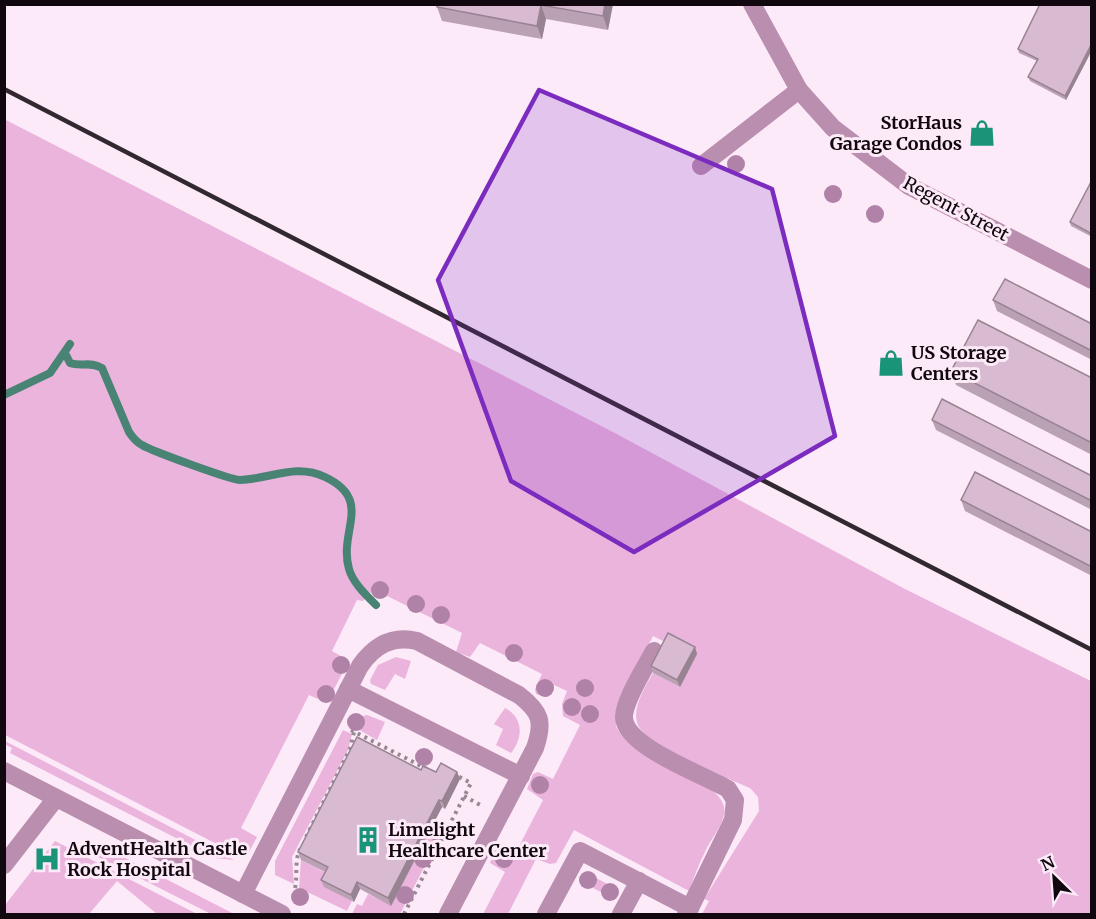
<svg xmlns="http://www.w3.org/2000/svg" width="1096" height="919" font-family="Merriweather,serif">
<rect width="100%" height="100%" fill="#fdeaf8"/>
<g fill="#eab4dd">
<path d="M4 119 611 431 905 589 1091 681V914H702L709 901 704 899 759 811 758 797 750 788C729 779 645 744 638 725 631 709 645 687 653 673L680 687 669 644 653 636 619 704 616 726C633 764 732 778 724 815 721 828 710 840 705 852 698 865 694 878 689 891L574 830 556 863 550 864 536 859 508 914H483L505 872 490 863 495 848 500 845 516 852 543 800 527 789 533 774 538 772 553 779 580 725 563 716 562 704 567 691 554 685 548 697 536 694 535 689 542 674 480 643 470 657 456 652 462 633 387 596 378 599 370 592 363 601 357 600 332 651 346 659 347 664 328 701 325 702 309 695 241 828 257 837 249 852 242 857 5 735Z"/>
<path d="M396 657 411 661 405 679 395 674 385 690 371 684 370 680 378 665Z"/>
<path d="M505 708C524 718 523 738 511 753L496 745 503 729 494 724Z"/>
<path d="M367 715 385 722 377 740 349 724 353 719Z"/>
<path d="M343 730 352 734 348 750 292 857 294 884 275 875V861Z"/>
<path d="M5 741 234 860 215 858 10 753 12 748 6 745 5 748Z"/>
<path d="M435 820 446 825 400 914H352L357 904 362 906 368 894 391 905Z"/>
<path d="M55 841 197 914H157L117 881 89 914H5V905Z"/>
<path d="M94 842 234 914H211L86 851Z"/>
<path d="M301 860 330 875 352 901 347 911 299 888Z"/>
<path d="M587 873 613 887 615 894 608 896 582 882 581 875Z"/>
</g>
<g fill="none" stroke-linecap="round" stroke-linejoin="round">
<g stroke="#498374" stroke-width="8">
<path d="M65 353 70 363C81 367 91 361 102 368L129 432C133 438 136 442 142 445 152 451 231 480 240 480 270 479 296 463 325 477 374 500 338 531 349 569 353 583 366 595 376 605"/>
<path d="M4 395 50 373 70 344"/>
</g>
<g stroke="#978893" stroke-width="4" stroke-dasharray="3 4.5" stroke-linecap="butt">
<path d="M351 730 427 769"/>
<path d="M464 796 482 806"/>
<path d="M306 837 350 749 354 732"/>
<path d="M295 888C298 874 294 862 300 849"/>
<path d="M404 914 471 783 454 774"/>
</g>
<g stroke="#ba8eaf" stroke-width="18">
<path d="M752 4 799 90 833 128 909 186 1092 280"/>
<path d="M701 166 799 90"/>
<path d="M654 651C646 666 623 702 624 718 626 747 704 775 728 789L735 800 733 820 690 908"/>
<path d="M348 689 521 776"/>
<path d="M4 771 282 914"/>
<path d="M4 865 56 798"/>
<path d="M243 894 360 666C374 646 392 635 417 641L519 695C541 712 544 722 535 748L448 914"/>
<path d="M546 914 580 851 690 908 686 914"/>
<path d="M621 914 639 881"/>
</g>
<path stroke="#322830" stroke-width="4.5" d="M4 89 1092 650"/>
</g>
<g fill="#b182a8">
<circle cx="736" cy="164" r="9"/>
<circle cx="833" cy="194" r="9"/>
<circle cx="875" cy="214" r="9"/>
<circle cx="380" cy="590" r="9"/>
<circle cx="416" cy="604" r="9"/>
<circle cx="441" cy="615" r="9"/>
<circle cx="514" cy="653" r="9"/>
<circle cx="341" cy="665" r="9"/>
<circle cx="545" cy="688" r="9"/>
<circle cx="585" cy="688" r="9"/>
<circle cx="326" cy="694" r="9"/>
<circle cx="572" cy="707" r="9"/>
<circle cx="590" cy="714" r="9"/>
<circle cx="356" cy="722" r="9"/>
<circle cx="424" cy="757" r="9"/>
<circle cx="540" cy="785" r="9"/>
<circle cx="437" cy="832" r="9"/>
<circle cx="423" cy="859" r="9"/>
<circle cx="504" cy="859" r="9"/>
<circle cx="588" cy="880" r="9"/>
<circle cx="610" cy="892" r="9"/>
<circle cx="405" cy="895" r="9"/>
<circle cx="300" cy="897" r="9"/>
</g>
<g fill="#bba1b4">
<path d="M613 4 608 30 546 19 542 39 442 21 437 7Z"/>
<path d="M1092 4V50L1066 100 1030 81 1028 77 1037 61 1019 53 1018 49Z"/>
<path d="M1092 180V237L1071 226 1070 222Z"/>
<path d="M993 300 1092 324V360L997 311Z"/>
<path d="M951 371 1092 378V455L956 385Z"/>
<path d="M932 420 1092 476V510L936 430Z"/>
<path d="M961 500 1092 532V576L965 511Z"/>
<path d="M695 647 697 654 680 687 653 673 651 666Z"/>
<path d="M421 770 436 772H457L460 779 445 809 442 807 391 906 360 889 354 902 324 887 321 880 325 872 301 860 298 852Z"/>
</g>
<g fill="#988392">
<path d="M605 4H613L608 30 603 16Z"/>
<path d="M541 5 546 19 542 39 537 26Z"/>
<path d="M1092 43V50L1066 100 1065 96Z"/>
<path d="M695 647 697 654 680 687 677 680Z"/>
<path d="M457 772 460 779 445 809 442 801Z"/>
<path d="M439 800 442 807 391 906 388 898Z"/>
<path d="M357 882 360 889 354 902 351 895Z"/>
</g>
<g fill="#d9bbd1" stroke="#988392" stroke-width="1.5">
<path d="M437 4H605L603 16 541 5 537 26 437 7Z"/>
<path d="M1040 4H1092V43L1065 96 1028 77 1038 59 1018 49Z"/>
<path d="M1092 180V234L1070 222Z"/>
<path d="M1005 279 1092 324V351L993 300Z"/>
<path d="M978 320 1092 378V443L951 371Z"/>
<path d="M942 399 1092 476V501L932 420Z"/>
<path d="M975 472 1092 532V567L961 500Z"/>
<path d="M668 633 695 647 677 680 651 666Z"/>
<path d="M357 737 421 770 423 766 436 772 441 763 457 772 442 801 439 800 388 898 357 882 351 895 321 880 328 867 298 852Z"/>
</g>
<path fill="#7b2cbf" fill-opacity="0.2" stroke="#7b2cbf" stroke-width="4.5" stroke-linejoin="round" d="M539 90 772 189 835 436 634 552 511 481 438 280Z"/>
<defs>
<symbol id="shop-bare" viewBox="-9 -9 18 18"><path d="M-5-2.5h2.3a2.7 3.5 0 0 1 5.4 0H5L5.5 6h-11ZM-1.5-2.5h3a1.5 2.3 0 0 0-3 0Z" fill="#1a9479" stroke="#fdeaf8" stroke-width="2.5" paint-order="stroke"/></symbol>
<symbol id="building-bare" viewBox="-9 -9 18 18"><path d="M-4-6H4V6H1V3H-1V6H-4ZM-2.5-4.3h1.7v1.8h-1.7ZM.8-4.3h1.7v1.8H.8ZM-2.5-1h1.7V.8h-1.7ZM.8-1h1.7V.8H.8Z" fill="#1a9479" stroke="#fdeaf8" stroke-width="2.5" paint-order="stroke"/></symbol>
<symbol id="hospital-bare" viewBox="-9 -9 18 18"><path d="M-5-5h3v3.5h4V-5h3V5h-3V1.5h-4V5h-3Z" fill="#1a9479" stroke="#fdeaf8" stroke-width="2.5" paint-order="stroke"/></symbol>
</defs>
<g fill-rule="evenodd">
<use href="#shop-bare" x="963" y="114" width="38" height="38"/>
<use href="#shop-bare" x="872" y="344" width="38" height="38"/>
<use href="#building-bare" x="349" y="821" width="38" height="38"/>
<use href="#hospital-bare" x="28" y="840" width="38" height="38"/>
</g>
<g text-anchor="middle" stroke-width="6" stroke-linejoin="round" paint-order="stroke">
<g font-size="18" font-weight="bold" fill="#11080f" stroke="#fdeaf8" text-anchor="start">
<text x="962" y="129" text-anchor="end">StorHaus<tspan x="962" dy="21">Garage Condos</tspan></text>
<text x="911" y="359">US Storage<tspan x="911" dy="21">Centers</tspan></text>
<text x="388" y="836">Limelight<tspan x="388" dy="21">Healthcare Center</tspan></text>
<text x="67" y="855">AdventHealth Castle<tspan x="67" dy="21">Rock Hospital</tspan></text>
</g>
<g font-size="18" fill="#11080f" stroke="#fdeaf8">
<text transform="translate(956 209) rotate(28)" y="6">Regent Street</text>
</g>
</g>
<rect width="1096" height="919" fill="none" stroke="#11080f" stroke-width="12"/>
<g transform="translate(1054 877) rotate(335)" stroke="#fdeaf8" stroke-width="4.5" paint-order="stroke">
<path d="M0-4.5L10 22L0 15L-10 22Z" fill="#11080f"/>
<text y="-9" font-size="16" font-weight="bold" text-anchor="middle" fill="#11080f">N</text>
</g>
</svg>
